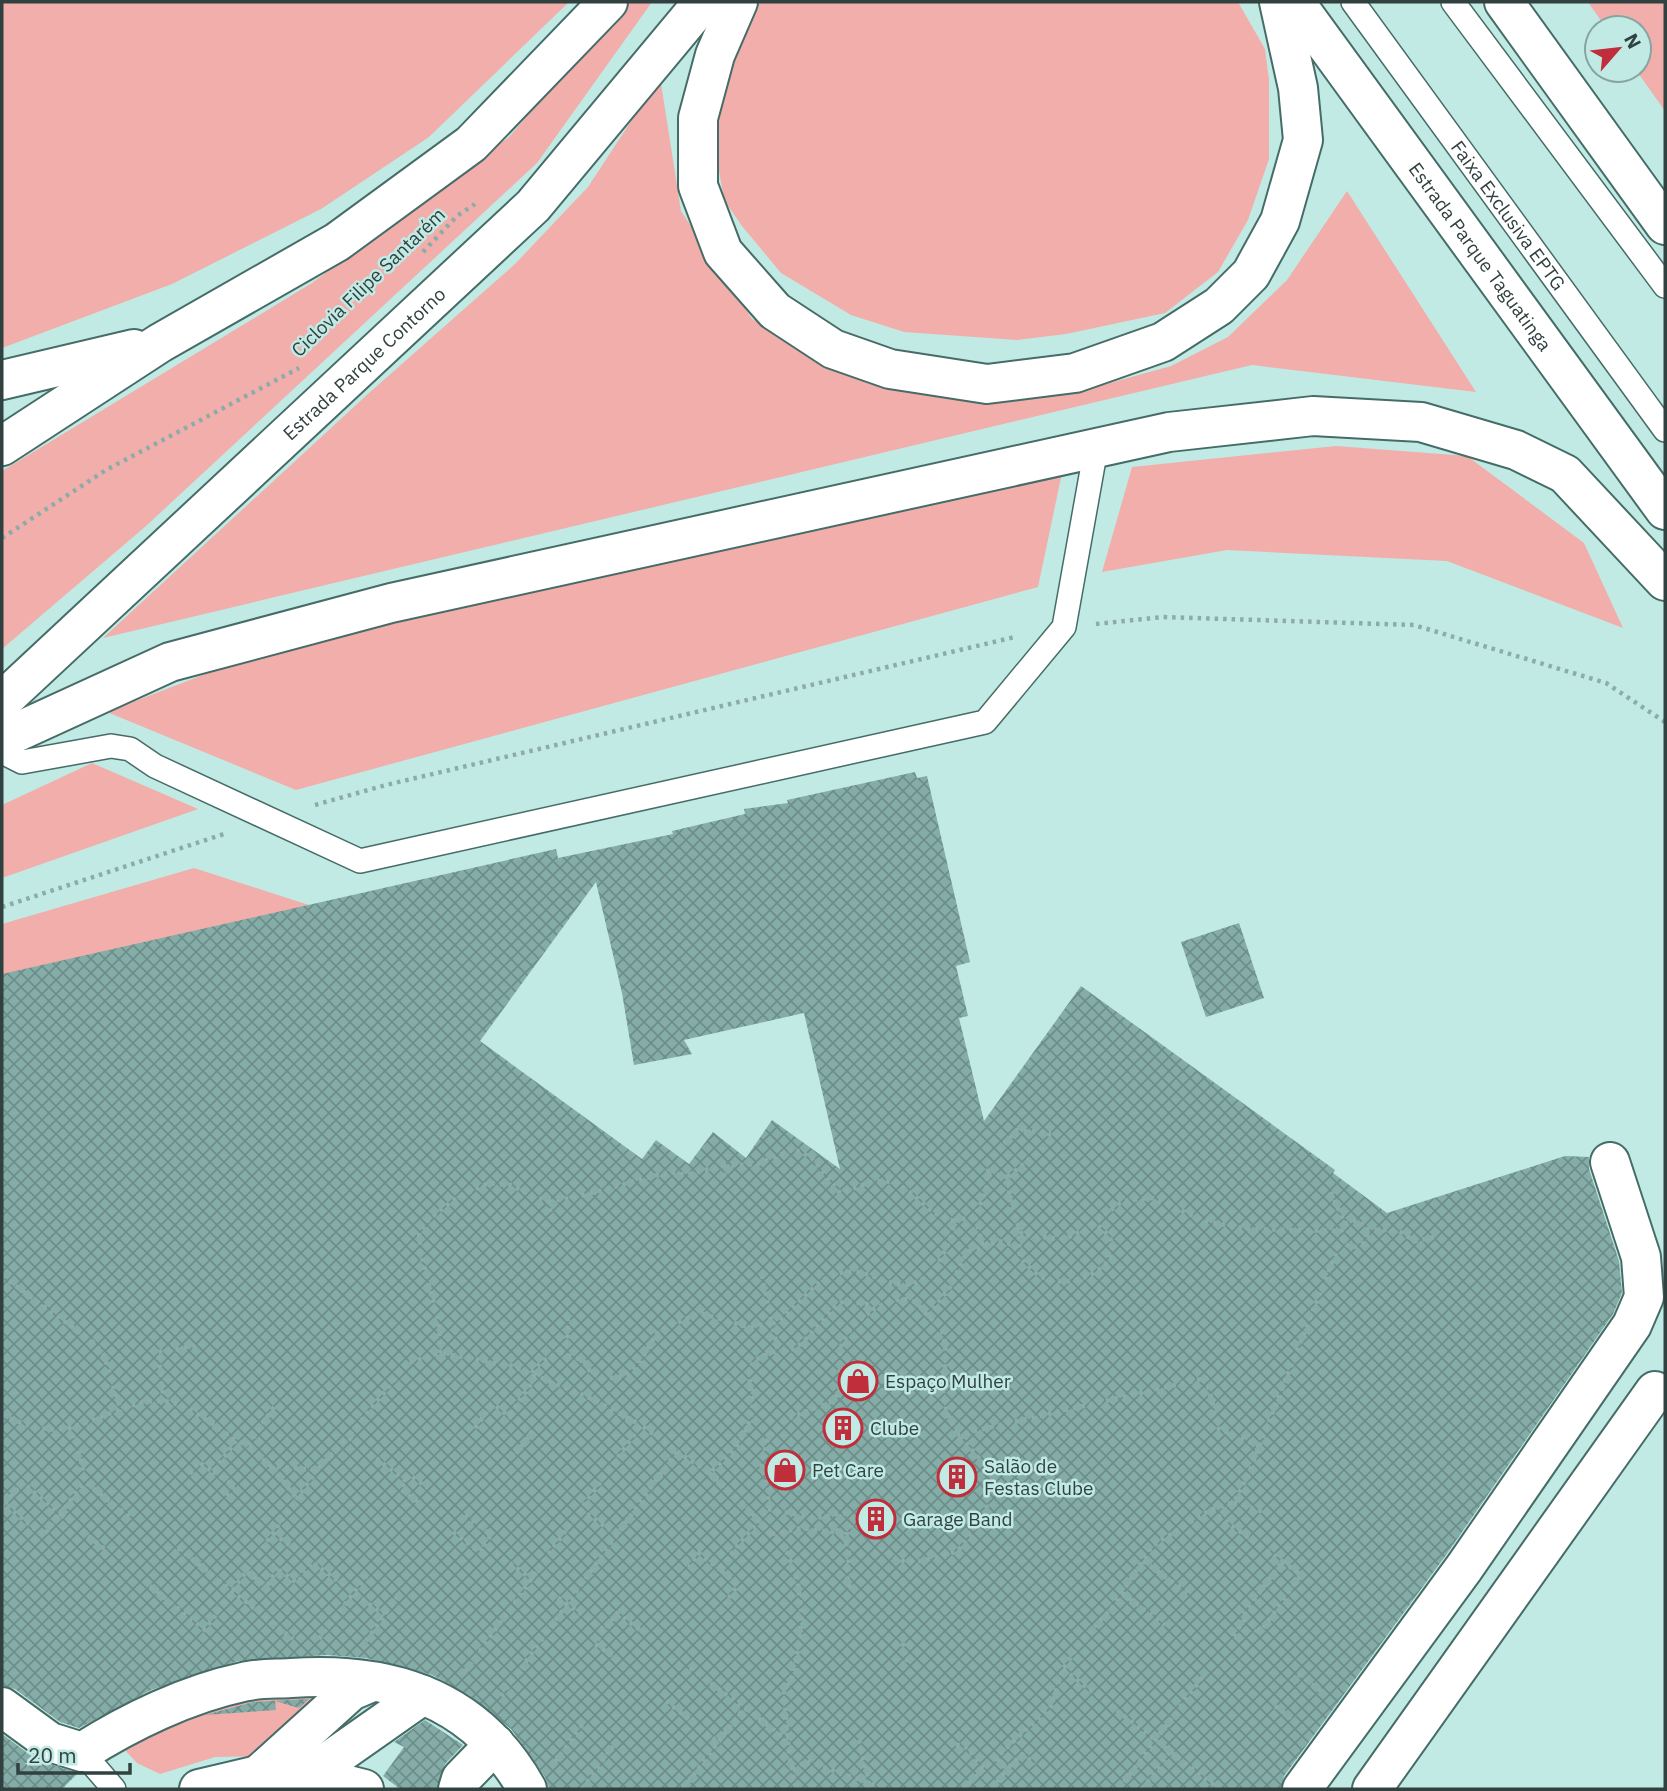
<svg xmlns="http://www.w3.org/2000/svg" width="1667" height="1791" font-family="'IBM Plex Sans',sans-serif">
<defs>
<pattern id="building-cross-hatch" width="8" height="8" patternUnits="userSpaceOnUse" patternTransform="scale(1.75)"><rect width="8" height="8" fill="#85ada8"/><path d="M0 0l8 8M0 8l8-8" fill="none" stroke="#6d8e8a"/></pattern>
</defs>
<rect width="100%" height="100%" fill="#c1eae5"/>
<g fill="#f1aeab">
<path d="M2 2H569L429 137 321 209 172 284 2 348Z"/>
<path d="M627 2H652L537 163 146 526 2 649V471L312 283 509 137Z"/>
<path d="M758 2H1238L1265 49 1269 80V159L1248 220 1218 272 1165 313 1066 334 1017 340 904 332 851 315 781 273 742 226 724 200 718 165V126L722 80 748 17Z"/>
<path d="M1588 2H1665V111L1636 70H1639V28H1606Z"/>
<path d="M660 77 681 211 752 319 869 384 999 403 1092 388 1171 366 1228 337 1287 280 1347 191 1476 392 1252 365 103 638 369 393 515 264 588 187Z"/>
<path d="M1336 446 1467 456 1584 543 1623 628 1447 561 1227 550 1102 572 1132 467Z"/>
<path d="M1062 473 1038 587 296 790 107 712 221 668 333 634Z"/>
<path d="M92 763 198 809 2 878V805Z"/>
<path d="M194 868 315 907 2 989V924Z"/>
<path d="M327 1687 263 1756 215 1757 160 1774 137 1763 122 1747 181 1714 250 1692Z"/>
</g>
<g fill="url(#building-cross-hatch)" fill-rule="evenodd">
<path d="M915 772 917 778 927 776 970 962 956 966 968 1016 959 1018 984 1121 1081 986 1335 1170 1333 1173 1387 1213 1565 1156 1589 1157V1169L1619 1261 1622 1293 1613 1314 1446 1555 1284 1776 1281 1789H549L545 1777 511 1729 469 1695 432 1675 366 1658 327 1655 238 1661 151 1690 79 1728 60 1722 15 1689 2 1686V974L556 849 558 858 673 834 672 831 745 814 744 809 788 803 787 800ZM596 882 622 993 634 1065 692 1054 684 1040 804 1013 840 1169 772 1120 746 1158 713 1132 689 1164 656 1140 642 1159 480 1041Z"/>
<path d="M1239 923 1264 998 1206 1017 1181 942Z"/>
<path d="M309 1699 299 1708 275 1701 276 1710 205 1715 253 1702 268 1701Z"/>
<path d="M425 1720 463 1745 445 1764 437 1789H400L383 1776 404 1747 394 1742Z"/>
<path d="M2 1734 37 1760 78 1773 62 1789H2Z"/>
</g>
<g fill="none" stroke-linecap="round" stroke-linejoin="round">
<defs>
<g id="lane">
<path id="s1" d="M1353 2 1665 430"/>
<path d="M1453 2 1665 286"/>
<path d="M2 752 22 762 111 746 130 749 155 766 360 861 985 722 1064 627 1096 448"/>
<path d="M82 1752 114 1789"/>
</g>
<g id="street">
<path d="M2 1707 50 1742 82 1752C129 1722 187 1694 243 1682 258 1678 275 1679 291 1678 390 1671 476 1698 527 1789"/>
<path d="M309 1775 423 1695"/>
<path d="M256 1777 351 1691 372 1682"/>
<path d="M199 1789 284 1769 364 1789"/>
<path d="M458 1789 461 1779 495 1744"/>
<path d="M1302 1789 1464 1568 1632 1325 1644 1297 1641 1257 1610 1162"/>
<path d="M1372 1789 1655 1391"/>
</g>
<g id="highway">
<path d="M738 2 715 55 698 118V186L723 252 775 311 833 349 890 369 987 384 1075 373 1163 342 1219 306 1251 274 1280 221 1303 140 1298 88 1279 2"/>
<path id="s2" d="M1295 2 1665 510"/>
<path d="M1504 2 1665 225"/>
<path d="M2 380 134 349"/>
<path d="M2 446 160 343 337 242 471 144 608 2"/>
<path id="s3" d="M2 701 533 206 703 2"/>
<path d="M2 739 170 662 391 603 1169 432 1313 416 1421 422 1516 450 1565 474 1665 581"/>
</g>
</defs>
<use href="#lane" stroke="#466c68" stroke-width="26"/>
<use href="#street" stroke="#466c68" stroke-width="42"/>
<use href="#highway" stroke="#466c68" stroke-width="42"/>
<g stroke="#8caca9" stroke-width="4.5" stroke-dasharray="3.5 5" stroke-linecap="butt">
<path d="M423 252 457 216 475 204"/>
<path d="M2 538 106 470 299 368"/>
<path d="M1096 624 1163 617 1414 625 1606 683 1665 722"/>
<path d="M315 805 386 785 1015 637"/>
<path d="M2 907 227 833"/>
<path d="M723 1166 758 1164 793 1149 811 1157 840 1193C854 1190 869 1180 883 1181 914 1183 925 1217 955 1221"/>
<path d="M988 1174 1008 1177"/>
<path d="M1331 1192 1345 1224"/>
<path d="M548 1201 573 1198 669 1172 686 1175 720 1166H723L725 1181"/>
<circle cx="1354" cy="1234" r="13"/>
<path d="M1018 1227 1020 1257C1026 1263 1033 1272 1040 1276 1079 1297 1145 1252 1093 1223"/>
<path d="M1366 1229 1399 1231 1415 1241 1439 1236"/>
<path d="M983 1247 998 1241 1018 1246"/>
<path d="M2 1276 93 1342 104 1355 121 1411"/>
<path d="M928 1316 950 1287 964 1258 969 1251 983 1247 975 1216 986 1191 989 1161 1017 1130 1049 1133V1142L1008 1177 1011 1207 1022 1235 1064 1239 1084 1230 1123 1201 1153 1198 1205 1221 1247 1229 1340 1231"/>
<path d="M560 1352 584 1361 590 1371 602 1379 624 1376 638 1365 658 1331 700 1313 748 1327 772 1324 761 1272"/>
<path d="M440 1353 439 1324 421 1254 419 1233 430 1218 458 1197 489 1183 512 1185 531 1196 548 1201 552 1219"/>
<path d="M532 1373C541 1357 562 1355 566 1343 569 1335 567 1323 568 1314"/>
<path d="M164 1402 158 1352 201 1345"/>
<path d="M274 1407 247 1447 271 1466 317 1470 348 1437"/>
<path d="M2 1415C16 1421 33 1428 48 1429 90 1432 134 1391 173 1403 196 1409 226 1435 247 1447"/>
<path d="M509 1416 532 1433 514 1456"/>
<path d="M69 1427 79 1449 85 1482 130 1517"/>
<path d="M475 1428 493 1404 509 1416 537 1375"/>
<path d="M957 1435 1206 1378 1219 1429 1259 1446"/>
<path d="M677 1451 709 1473C729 1457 744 1441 751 1416 760 1385 729 1363 778 1351L772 1324C797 1312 809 1283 836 1274 864 1265 882 1285 904 1285 934 1285 950 1244 955 1221L975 1216"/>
<path d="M272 1467 297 1499"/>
<path d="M213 1472 234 1486 225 1498"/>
<path d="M709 1473 743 1503 788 1554 798 1583 802 1616 800 1637 794 1673 784 1692 789 1754 796 1789"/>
<path d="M190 1474 199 1462 213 1472 236 1441"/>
<path d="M406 1481 348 1437 408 1363 440 1353 512 1366 592 1399 641 1425"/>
<path d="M418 1502 400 1489 410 1475 428 1488"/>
<path d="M1234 1502 1272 1515"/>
<path d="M5 1504 22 1482 60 1514 85 1482"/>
<path d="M2 1509 5 1504 43 1536 60 1514 106 1550"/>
<path d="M580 1509 616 1534"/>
<path d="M768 1509 814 1518 844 1513 856 1520 879 1547 900 1561H922L958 1551 987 1511 983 1463C964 1439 954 1437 945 1405 938 1380 952 1354 941 1329 937 1322 927 1317 922 1309 910 1292 890 1300 874 1309L867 1304 844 1301C819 1315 804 1356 778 1351"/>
<path d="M1211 1511 1282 1561"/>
<path d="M465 1515 491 1535 484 1545 604 1630 617 1613 644 1633"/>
<path d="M825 1516C833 1527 848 1539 849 1555 849 1568 844 1576 851 1589"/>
<path d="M453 1532 479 1552 484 1545"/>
<path d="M273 1533 384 1615"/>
<path d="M772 1534 802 1528 839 1533"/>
<path d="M846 1544 847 1532 856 1520"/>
<path d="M178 1548 293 1639"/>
<path d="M258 1555 297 1583 313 1563"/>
<path d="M1143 1561 1188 1593"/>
<path d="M1282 1561 1301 1575 1261 1631 1242 1617Z"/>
<path d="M247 1572 267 1586 278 1568"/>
<path d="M684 1575 699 1553 719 1569"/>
<path d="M150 1586 205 1630 317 1470"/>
<path d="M1122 1593 1165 1625"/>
<path d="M724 1605 738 1585 719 1569 768 1509V1483L761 1468 767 1441 775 1428 790 1418 831 1402 837 1395C842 1380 839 1369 840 1354 841 1334 859 1320 874 1309"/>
<path d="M604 1630 595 1644 623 1663"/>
<path d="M1233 1636 1245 1619"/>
<path d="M319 1639 367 1575"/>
<path d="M366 1641 398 1596"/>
<path d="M903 1643 907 1662"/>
<path d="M1245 1646 1258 1629"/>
<path d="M690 1668 788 1740"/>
<path d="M1063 1669 1219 1789"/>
<path d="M465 1672 641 1425 677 1451 499 1699"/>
<path d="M1298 1674 1325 1694"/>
<path d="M666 1701 718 1742"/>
<path d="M1275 1706 1303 1727"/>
<path d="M859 1740 869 1782"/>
<path d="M948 1742 968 1748 984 1770"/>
<path d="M997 1759 1007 1769 1022 1754 1035 1764"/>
<path d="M555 1762 583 1724"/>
<path d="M793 1770 806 1761 877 1786"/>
<path d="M582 1789 613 1746"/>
<path d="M683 1789 744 1708"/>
<path d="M963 1789 1051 1706 1063 1669 1082 1640 1112 1608 1152 1546 1210 1510 1234 1502 1248 1475 1341 1240"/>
<path d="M992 1789 1007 1769"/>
<path d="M1119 1789 1204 1675"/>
<path d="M1142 1789 1170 1752"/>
</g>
<use href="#lane" stroke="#fff" stroke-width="23"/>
<use href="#street" stroke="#fff" stroke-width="38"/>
<use href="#highway" stroke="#fff" stroke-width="38"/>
</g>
<defs>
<symbol id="shop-ring" viewBox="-11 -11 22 22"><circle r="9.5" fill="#c1eae5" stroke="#bf2e3a" stroke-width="1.5"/><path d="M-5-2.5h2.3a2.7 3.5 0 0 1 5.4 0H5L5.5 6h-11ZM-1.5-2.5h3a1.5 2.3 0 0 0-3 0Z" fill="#bf2e3a"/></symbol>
<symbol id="building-ring" viewBox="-11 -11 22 22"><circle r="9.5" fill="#c1eae5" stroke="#bf2e3a" stroke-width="1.5"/><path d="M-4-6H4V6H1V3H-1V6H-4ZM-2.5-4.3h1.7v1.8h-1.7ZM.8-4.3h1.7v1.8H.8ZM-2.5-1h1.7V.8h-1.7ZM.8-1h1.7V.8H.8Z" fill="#bf2e3a"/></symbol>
</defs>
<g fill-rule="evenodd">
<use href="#shop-ring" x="836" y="1359" width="44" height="44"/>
<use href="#building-ring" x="821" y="1406" width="44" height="44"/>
<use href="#shop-ring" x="763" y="1448" width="44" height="44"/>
<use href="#building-ring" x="935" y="1455" width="44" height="44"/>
<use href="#building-ring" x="854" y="1497" width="44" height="44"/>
</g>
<g text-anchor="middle" stroke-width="5" stroke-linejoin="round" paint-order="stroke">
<g font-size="19" fill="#30413f" stroke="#c1eae5">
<text dy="7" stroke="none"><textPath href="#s1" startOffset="264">Faixa Exclusiva EPTG</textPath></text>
<text dy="7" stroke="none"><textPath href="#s2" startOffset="315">Estrada Parque Taguatinga</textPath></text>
<text transform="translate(368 282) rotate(-44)" y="7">Ciclovia Filipe Santarém</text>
<text dy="7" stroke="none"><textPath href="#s3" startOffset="495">Estrada Parque Contorno</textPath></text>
</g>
<g font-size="19" fill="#30413f" stroke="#c1eae5" text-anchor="start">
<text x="885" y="1388">Espaço Mulher</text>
<text x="870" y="1435">Clube</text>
<text x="984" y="1473">Salão de<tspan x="984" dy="22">Festas Clube</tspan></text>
<text x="812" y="1477">Pet Care</text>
<text x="903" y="1526">Garage Band</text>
</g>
</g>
<rect width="1667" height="1791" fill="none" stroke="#30413f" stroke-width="7"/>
<g transform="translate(1618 49) rotate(62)"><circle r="33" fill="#c1eae5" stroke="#87a6a3" stroke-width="2"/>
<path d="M0-5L12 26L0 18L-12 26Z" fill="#bf2e3a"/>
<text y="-10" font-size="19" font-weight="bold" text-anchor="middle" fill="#30413f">N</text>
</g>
<path d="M18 1763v10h112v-10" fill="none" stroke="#30413f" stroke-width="3.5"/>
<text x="28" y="1763" font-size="21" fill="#30413f" stroke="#c1eae5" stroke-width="5" paint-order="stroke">20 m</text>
</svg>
